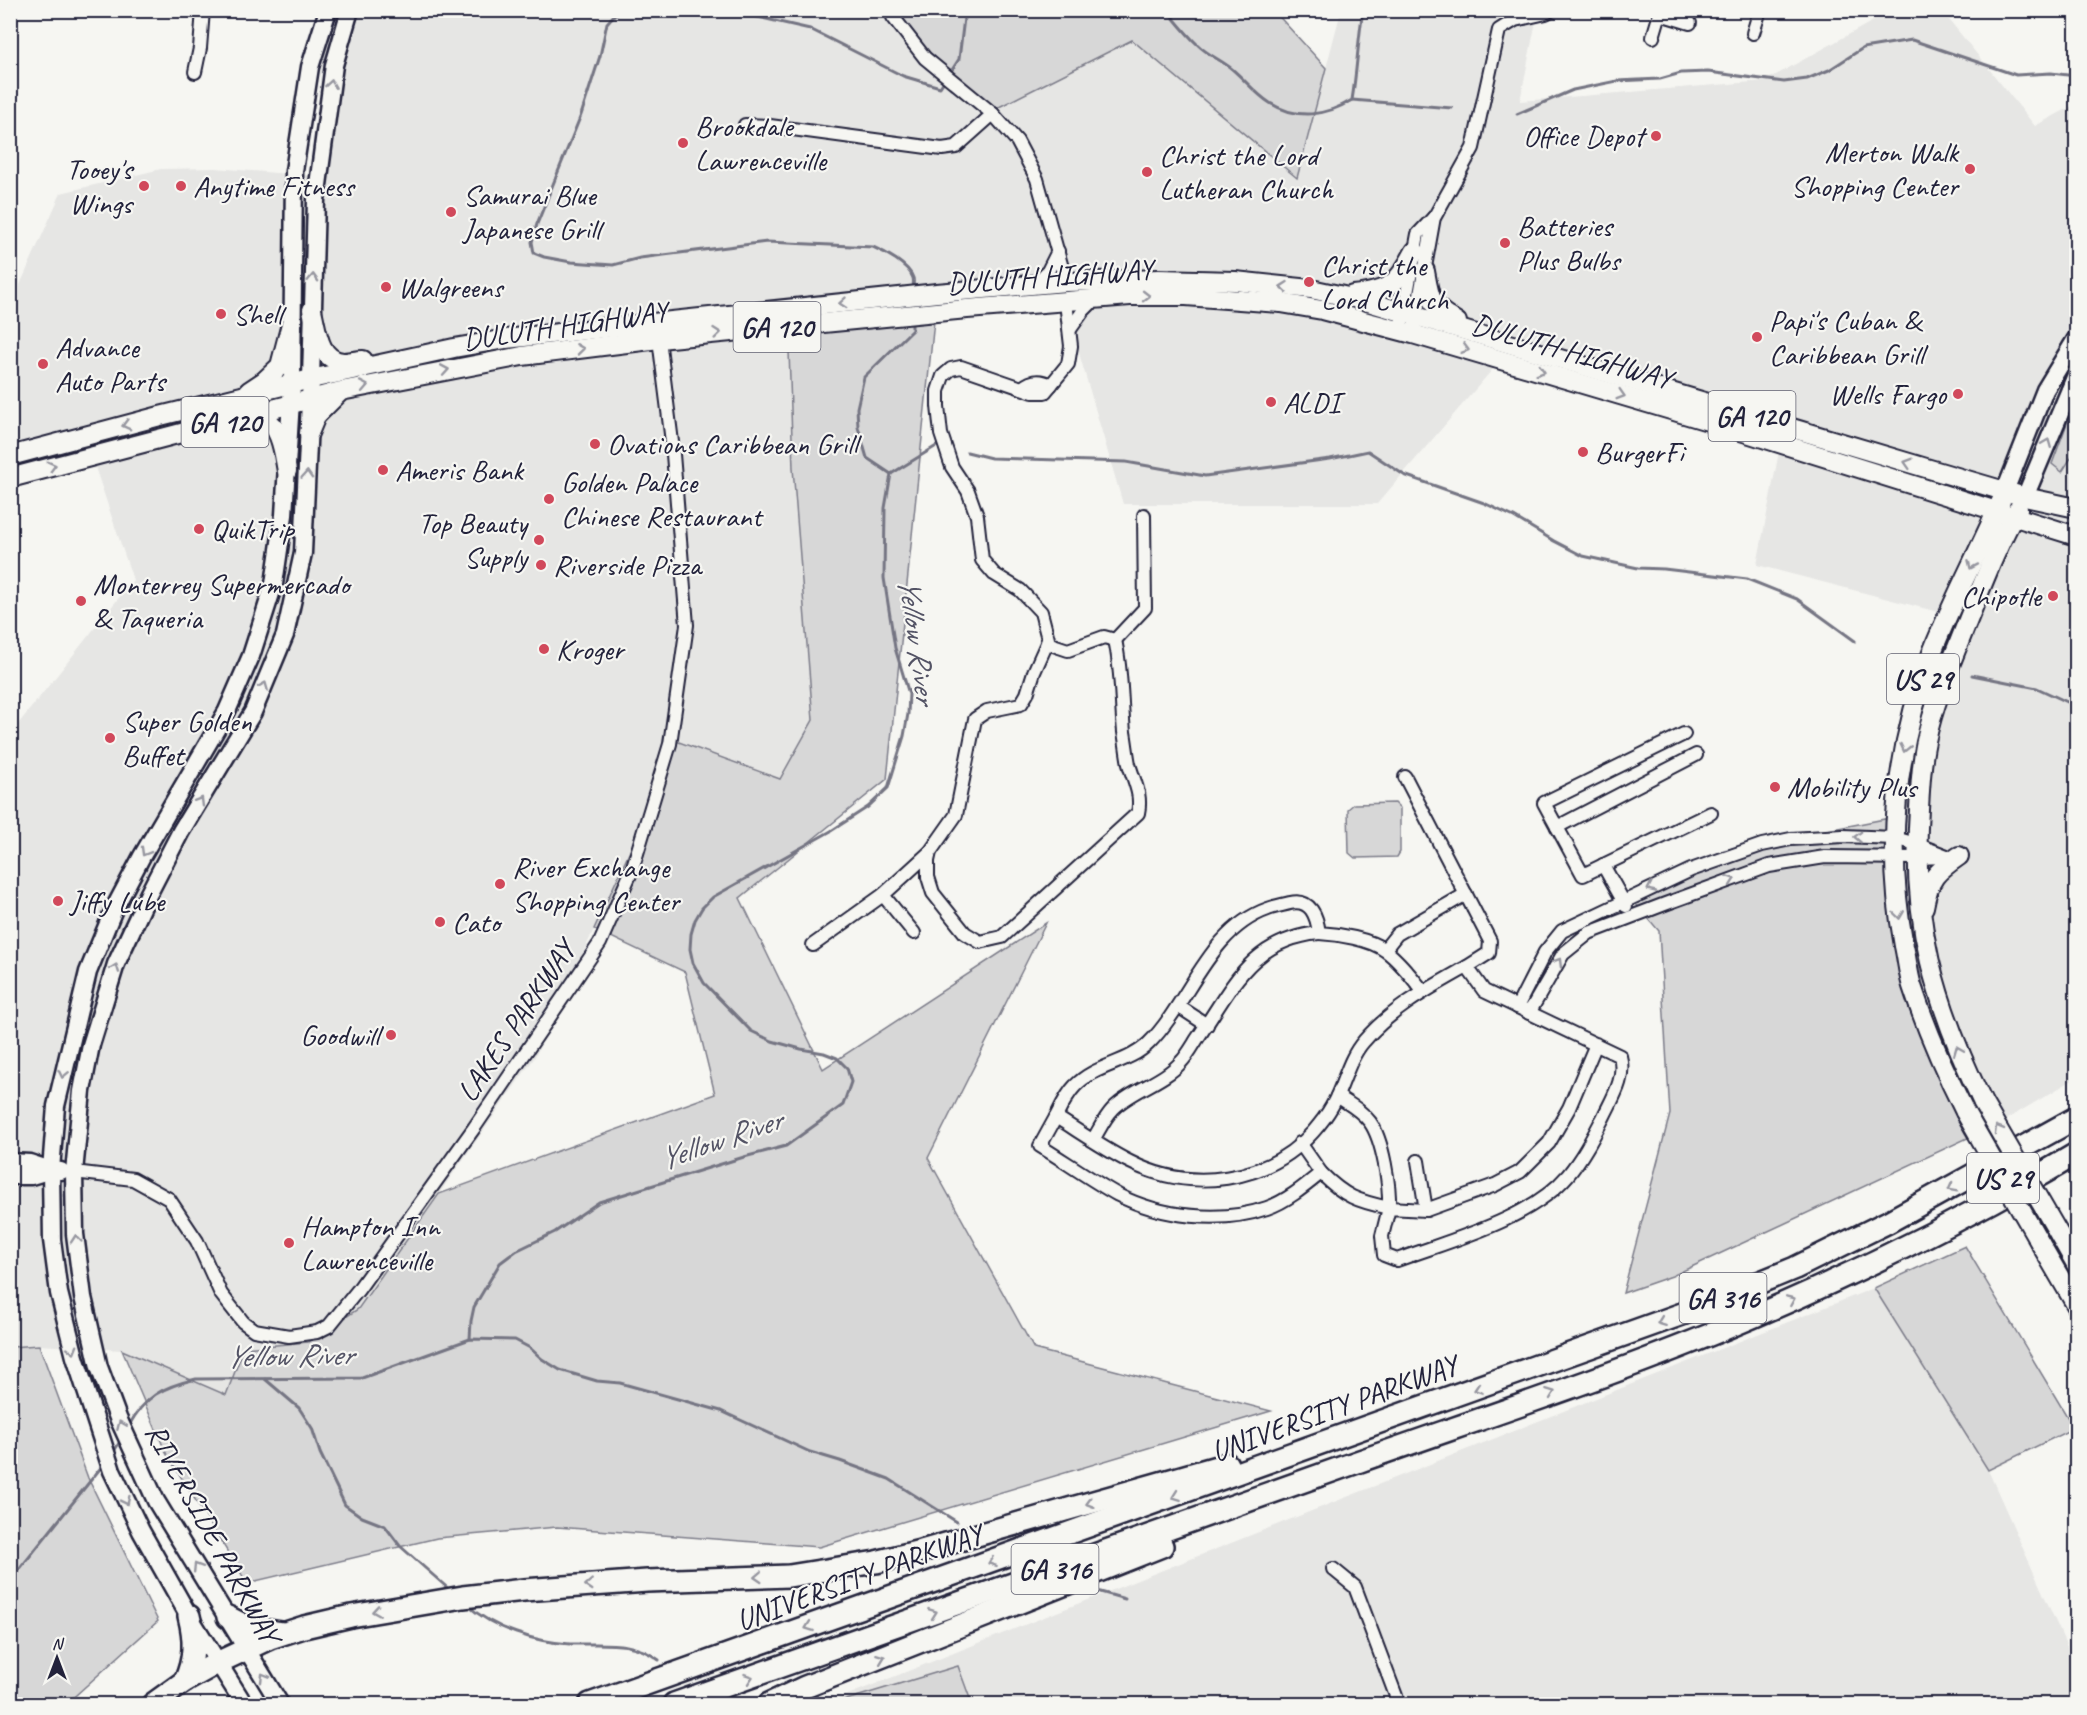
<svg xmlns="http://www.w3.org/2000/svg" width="2087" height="1715" font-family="Caveat,sans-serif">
<rect width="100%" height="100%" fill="#f6f6f2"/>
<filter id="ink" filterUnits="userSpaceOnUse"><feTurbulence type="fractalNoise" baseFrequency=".0167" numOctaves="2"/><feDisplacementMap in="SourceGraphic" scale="12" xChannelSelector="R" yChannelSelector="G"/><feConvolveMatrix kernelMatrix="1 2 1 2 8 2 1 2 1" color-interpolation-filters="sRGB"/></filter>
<g filter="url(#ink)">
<g fill="#e6e6e4">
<path d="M328 11H891L993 110 1132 40 1297 178 1341 11H1538L1520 101 1765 81 1891 11H1942L2035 126 2076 104V1078L2002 1122 1928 1010 1890 818 1950 615 1757 565 1784 426 1510 349 1377 504H1123L1062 295 788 322 793 468 813 720 780 779 668 738 660 786 535 1057 358 1309 308 1342 244 1348 226 1395 122 1350 39 1345 11 1347V733L133 580 94 464 11 476V305L61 193 161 169 216 168 312 176 326 15Z"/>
<path d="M1874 1288 1988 1470 2076 1667V1704H972L958 1666 833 1704H825Z"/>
</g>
<g fill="#d7d7d7" stroke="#7c7c89" stroke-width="1.5">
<path d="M891 11H1274L1326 68 1297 178 1132 40 993 110 891 17Z"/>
<path d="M935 311 887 779 740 898 823 1069 1046 923 928 1158 1034 1349 1271 1411 819 1547 557 1527 437 1538 247 1583 166 1453 122 1350 226 1395 244 1348 308 1342 358 1309 439 1194 715 1094 685 972 594 929 660 786 668 738 780 779 813 720 793 468 788 321Z"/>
<path d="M2076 399V450L2062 472 2052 464Z"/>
<path d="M1395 803 1400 808V852L1397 857 1355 858 1349 853 1348 809 1354 804Z"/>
<path d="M1890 818 1928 1010 2002 1122 1672 1276 1623 1293 1670 1114 1659 931 1631 898 1724 850Z"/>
<path d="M1965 1246 2074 1428 1988 1470 1874 1288Z"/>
<path d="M39 1345 88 1478 158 1621 66 1704H11V1347Z"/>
<path d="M958 1666 972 1704H833Z"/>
</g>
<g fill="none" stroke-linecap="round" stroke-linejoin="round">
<g stroke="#757583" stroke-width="3">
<path d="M1167 10C1177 22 1187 35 1198 45 1208 55 1221 60 1232 69 1245 80 1256 94 1270 103 1297 120 1326 116 1352 100 1357 70 1358 40 1363 10"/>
<path d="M950 73 959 59 965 10"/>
<path d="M1352 100 1452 108"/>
<path d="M1517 114 1573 90 1617 81 1660 79 1681 73 1708 72 1784 82 1807 79 1829 70 1863 48 1912 40 2016 75 2051 73 2076 76"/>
<path d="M913 289C913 287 914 280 913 278 909 265 885 252 873 247L767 242 640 258 613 265 571 262 544 257 534 253 532 242 537 224 581 115 600 56 607 23 615 14 628 12 740 13 810 29 903 76 940 87 946 78"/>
<path d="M967 452 991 458 1126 462 1205 476 1330 459 1368 451 1404 475 1484 503 1514 517 1554 541 1583 556 1638 568 1664 569 1747 579 1797 599 1855 641"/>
<path d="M891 474 867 458 858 427 857 408 864 377 912 330V319"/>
<path d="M891 474 938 445H940"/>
<path d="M1972 675 2037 688 2076 706"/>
<path d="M470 1339 471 1321 474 1307 500 1263 516 1251 555 1232 599 1202 744 1157 786 1146 843 1105 851 1082 847 1068 837 1058 824 1053 801 1049 772 1041 751 1031 704 983 693 963 690 949 691 934 695 920 702 908 713 897 831 831 868 807 888 788 904 736 908 714 909 694 895 648 884 578 885 508 891 474"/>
<path d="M265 1379 299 1408 312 1428 320 1453 345 1505 362 1517 385 1526 400 1546 451 1591"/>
<path d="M128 1427C145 1396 162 1387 196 1379L362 1378 470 1339 515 1340 530 1348 542 1359 560 1370 597 1381 620 1383 721 1411 810 1452 840 1461 889 1479 957 1522"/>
<path d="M113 1453 122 1438"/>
<path d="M10 1581 103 1465"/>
<path d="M1097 1591 1125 1599"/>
<path d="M467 1605C494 1629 535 1642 570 1644 603 1645 631 1639 659 1660"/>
</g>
<defs>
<g id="street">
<path d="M892 10 893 17 925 58 993 114 1017 141 1037 179 1066 282"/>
<path d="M1660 14 1690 23"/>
<path d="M1753 33 1760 10"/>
<path d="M1653 37 1661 10"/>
<path d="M195 72 200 48 203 10"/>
<path d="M745 125 770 126 942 149 956 147 993 114"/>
<path d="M1033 286 1048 271 1058 251"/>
<path d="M1071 328 1083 311 1096 298"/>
<path d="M1400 331 1418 234 1435 216 1473 148 1499 30 1515 20 1546 13 1551 10"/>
<path d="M1413 334 1434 217"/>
<path d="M1022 388C1031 380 1040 379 1051 385"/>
<path d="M1104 637 1115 640C1122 671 1121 701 1124 732 1126 743 1127 754 1129 764 1134 782 1142 794 1138 813L1002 937 980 942 965 933 933 893 928 877V861L930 852 956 815 975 719 987 711 1021 704 1027 694 1034 672 1047 643 1068 650Z"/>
<path d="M1115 640 1145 608 1144 515"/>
<path d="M1047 643 1048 639 1041 612 1020 590 994 574 982 560 977 516 968 491 952 467 941 434 938 406V391L943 376 951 369 961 367 1033 392H1045L1068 364 1071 346 1066 302"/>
<path d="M1684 734 1544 803 1583 875 1711 813"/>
<path d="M1405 777 1490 941 1489 953 1467 967"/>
<path d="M1557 827 1696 755"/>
<path d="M1603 865 1626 906"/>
<path d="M883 895 914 933"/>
<path d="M813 945 883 895 930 852"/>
<path d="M1385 949 1397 934 1466 894"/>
<path d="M1424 992C1412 978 1401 962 1386 951 1371 939 1338 934 1319 933 1317 917 1311 898 1290 903 1283 905 1275 906 1268 909 1208 930 1190 1002 1149 1043 1128 1064 1096 1064 1075 1086 1067 1094 1061 1107 1056 1117 1080 1132 1104 1149 1130 1162 1190 1193 1267 1183 1313 1132 1320 1124 1327 1115 1332 1106 1344 1085 1348 1059 1364 1041 1392 1008 1430 988 1467 967L1484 991 1620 1056C1626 1078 1613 1097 1604 1116 1593 1137 1583 1157 1568 1175 1530 1220 1451 1240 1397 1260L1384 1255 1382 1236 1389 1208 1426 1210 1495 1185 1520 1172 1549 1143 1569 1108 1596 1044"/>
<path d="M1178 1006 1207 1025"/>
<path d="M1517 1007 1545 952 1562 931 1691 870 1762 845 1791 839 1843 836 1895 838 1916 844 1947 856"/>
<path d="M1529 1013 1563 954 1589 933 1665 904 1769 866 1825 857 1916 858 1945 857"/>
<path d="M1056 1117 1040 1146C1066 1162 1091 1180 1118 1195 1161 1217 1221 1224 1267 1208 1287 1201 1305 1186 1321 1173L1300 1143"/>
<path d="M1093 1140C1099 1130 1105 1117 1113 1109 1130 1091 1164 1082 1181 1062 1187 1056 1192 1047 1197 1039 1232 988 1250 940 1319 933"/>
<path d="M1418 1161 1426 1210"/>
<path d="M74 1172 133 1179 169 1199 197 1241 221 1294 243 1322 254 1330 289 1336 317 1332 329 1326 358 1290 474 1128 600 943 632 870 670 744 687 625 672 442 659 339"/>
<path d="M1321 1173C1345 1197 1357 1201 1389 1208 1390 1186 1383 1140 1370 1122 1361 1110 1349 1104 1337 1096"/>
<path d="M1333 1569 1355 1587 1399 1704"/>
</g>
<g id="secondary">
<path d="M2005 491 2045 390 2076 339"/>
<path d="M2025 497 2076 375"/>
<path d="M10 1162 30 1163 51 1170 61 1171"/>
<path d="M10 1176H31L51 1170"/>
<path d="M244 1704 189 1616 141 1531 112 1471 75 1357 59 1293 52 1240 51 1170 56 1106 88 972 114 909 142 856 227 711 251 656 274 584 284 515 292 384 294 171 310 67 328 10"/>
<path d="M280 1704 156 1501 118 1418 99 1367 83 1297 75 1234 74 1172 82 1091 91 1045 116 964 149 893 181 831 253 712 285 635 303 553 311 379 316 200 334 65 350 10"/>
</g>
<g id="primary">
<path d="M1425 271C1430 300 1430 306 1457 322"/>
<path d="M1353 295C1391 291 1398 283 1415 251"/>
<path d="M312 310C317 329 318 360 343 362 349 362 356 360 363 360"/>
<path d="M249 391 264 381 280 366 292 320"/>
<path d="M247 424C253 422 261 419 267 422 282 428 284 457 287 471"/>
<path d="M309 433 316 416 340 392"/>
<path d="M10 456 160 416 311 379 454 348 506 339 586 330 937 293 1066 282 1159 279 1235 281 1311 289 1362 300 1926 468 2025 497 2076 508"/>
<path d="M10 478 341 391 522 356 659 339 967 309 1130 296H1186L1281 303 1322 310 1413 334 1715 423 2076 536"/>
<path d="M1924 907C1929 878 1936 872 1959 856"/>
<path d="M1983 1103C1934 1002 1911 922 1919 809 1920 787 1921 764 1926 741 1934 702 1951 663 1966 625 1981 588 1998 543 2018 509"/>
<path d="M1965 1112C1944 1070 1927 1032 1912 986 1908 973 1907 959 1904 946 1885 846 1896 745 1933 650 1953 600 1979 551 2001 501"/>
<path d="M2059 1234 2076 1264"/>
<path d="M2040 1243 2076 1305"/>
</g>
<g id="highway">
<path d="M228 1617 249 1628 282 1633"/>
<path d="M185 1681C195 1659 195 1639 189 1616"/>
<path d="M153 1704 185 1681 219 1662 270 1638 304 1627 351 1616 463 1597 524 1590 647 1581 789 1576 876 1562 921 1551 1227 1464"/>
<path d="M590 1704 1685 1313 1795 1268 1888 1222 2076 1118"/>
<path d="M674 1704C903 1623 1132 1542 1360 1461 1482 1418 1605 1378 1724 1329 1845 1279 1963 1221 2076 1154"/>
<path d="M769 1704 805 1687 1162 1546"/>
</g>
</defs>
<use href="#street" stroke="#22223b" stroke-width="16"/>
<use href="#secondary" stroke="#22223b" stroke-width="21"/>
<use href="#primary" stroke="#22223b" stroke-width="22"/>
<use href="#highway" stroke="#22223b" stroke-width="26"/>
<use href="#street" stroke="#f6f6f2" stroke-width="12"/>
<use href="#secondary" stroke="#f6f6f2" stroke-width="16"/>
<use href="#primary" stroke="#f6f6f2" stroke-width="18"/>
<use href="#highway" stroke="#f6f6f2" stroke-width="21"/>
<defs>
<g id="primary-bridge">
<path d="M1983 1103 2059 1234"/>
<path d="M1965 1112 2040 1243"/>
</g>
</defs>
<use href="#primary-bridge" stroke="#22223b" stroke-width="22" stroke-linecap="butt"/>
<use href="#primary-bridge" stroke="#f6f6f2" stroke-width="18"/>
</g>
<defs><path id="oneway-chevron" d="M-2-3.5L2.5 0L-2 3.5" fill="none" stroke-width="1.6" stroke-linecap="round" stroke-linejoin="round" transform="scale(1.5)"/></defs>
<g stroke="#9797a0">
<use href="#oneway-chevron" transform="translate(331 84) rotate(-81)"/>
<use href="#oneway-chevron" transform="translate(313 278) rotate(-88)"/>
<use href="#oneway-chevron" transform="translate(1284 287) rotate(-174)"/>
<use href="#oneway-chevron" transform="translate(1146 296)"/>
<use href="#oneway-chevron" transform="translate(843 303) rotate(175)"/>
<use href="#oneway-chevron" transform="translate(717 333) rotate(-6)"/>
<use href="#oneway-chevron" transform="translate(580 349) rotate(-7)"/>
<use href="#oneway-chevron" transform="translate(1465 349) rotate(16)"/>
<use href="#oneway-chevron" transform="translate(445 370) rotate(-10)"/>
<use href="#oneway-chevron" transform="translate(1541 371) rotate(17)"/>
<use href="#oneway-chevron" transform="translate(364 386) rotate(-11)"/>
<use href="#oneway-chevron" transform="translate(1621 395) rotate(17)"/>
<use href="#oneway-chevron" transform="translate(126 425) rotate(165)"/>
<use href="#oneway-chevron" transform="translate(2047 443) rotate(-68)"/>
<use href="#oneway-chevron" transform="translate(1908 463) rotate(-163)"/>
<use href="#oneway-chevron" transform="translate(52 466) rotate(-15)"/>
<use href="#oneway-chevron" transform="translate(307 475) rotate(-87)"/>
<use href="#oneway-chevron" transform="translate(1972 565) rotate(114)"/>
<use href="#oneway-chevron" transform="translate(264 686) rotate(-68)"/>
<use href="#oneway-chevron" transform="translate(1905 748) rotate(103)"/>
<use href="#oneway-chevron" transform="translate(200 801) rotate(-59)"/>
<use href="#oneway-chevron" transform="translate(1858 837) rotate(-178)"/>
<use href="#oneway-chevron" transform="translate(145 852) rotate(120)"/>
<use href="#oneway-chevron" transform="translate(1731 880) rotate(-20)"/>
<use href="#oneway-chevron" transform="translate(1651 888) rotate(155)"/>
<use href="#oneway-chevron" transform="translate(1899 915) rotate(82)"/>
<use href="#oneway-chevron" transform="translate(1558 962) rotate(-59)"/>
<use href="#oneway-chevron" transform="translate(115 968) rotate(-70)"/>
<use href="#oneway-chevron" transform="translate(1958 1050) rotate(-112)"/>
<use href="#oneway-chevron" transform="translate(63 1074) rotate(102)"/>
<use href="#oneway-chevron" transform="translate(1998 1129) rotate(-120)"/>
<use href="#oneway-chevron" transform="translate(1952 1188) rotate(152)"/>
<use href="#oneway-chevron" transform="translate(76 1239) rotate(-95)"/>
<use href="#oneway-chevron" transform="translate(1791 1300) rotate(-23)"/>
<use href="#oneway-chevron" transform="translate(1661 1322) rotate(159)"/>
<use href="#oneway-chevron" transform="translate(73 1350) rotate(74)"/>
<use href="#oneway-chevron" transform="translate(1478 1389) rotate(161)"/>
<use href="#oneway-chevron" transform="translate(1551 1393) rotate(-20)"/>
<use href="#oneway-chevron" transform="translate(121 1425) rotate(-113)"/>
<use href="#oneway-chevron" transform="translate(1176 1496) rotate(160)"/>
<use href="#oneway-chevron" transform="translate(126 1501) rotate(64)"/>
<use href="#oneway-chevron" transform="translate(1090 1503) rotate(164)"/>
<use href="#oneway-chevron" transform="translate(992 1562) rotate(160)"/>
<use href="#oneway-chevron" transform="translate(197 1567) rotate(-122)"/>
<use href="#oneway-chevron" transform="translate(758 1577) rotate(177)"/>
<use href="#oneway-chevron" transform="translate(589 1585) rotate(177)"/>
<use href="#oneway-chevron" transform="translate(376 1611) rotate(171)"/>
<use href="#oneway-chevron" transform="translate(933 1613) rotate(-20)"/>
<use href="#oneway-chevron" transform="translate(809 1627) rotate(160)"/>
<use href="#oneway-chevron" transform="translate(881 1658) rotate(-21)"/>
<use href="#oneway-chevron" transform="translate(264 1677) rotate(-120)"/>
<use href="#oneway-chevron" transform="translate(749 1678) rotate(-19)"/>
</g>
</g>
<g fill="#d1495b" stroke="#f6f6f2" stroke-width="2">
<circle cx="1656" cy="136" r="6"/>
<circle cx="683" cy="143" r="6"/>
<circle cx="1970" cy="169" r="6"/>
<circle cx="1147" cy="172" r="6"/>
<circle cx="144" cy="186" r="6"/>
<circle cx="181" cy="186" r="6"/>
<circle cx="451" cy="212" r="6"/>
<circle cx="1505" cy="243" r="6"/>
<circle cx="1309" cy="282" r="6"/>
<circle cx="386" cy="287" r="6"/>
<circle cx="221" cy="314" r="6"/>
<circle cx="1757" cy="337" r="6"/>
<circle cx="43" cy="364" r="6"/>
<circle cx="1958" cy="394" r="6"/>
<circle cx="1271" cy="402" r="6"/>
<circle cx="595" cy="444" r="6"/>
<circle cx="1583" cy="452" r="6"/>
<circle cx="383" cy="470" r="6"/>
<circle cx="549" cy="499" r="6"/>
<circle cx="199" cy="529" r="6"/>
<circle cx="539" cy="540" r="6"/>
<circle cx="541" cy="565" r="6"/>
<circle cx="2053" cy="596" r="6"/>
<circle cx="81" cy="601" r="6"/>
<circle cx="544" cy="649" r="6"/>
<circle cx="110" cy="738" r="6"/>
<circle cx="1775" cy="787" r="6"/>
<circle cx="500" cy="884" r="6"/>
<circle cx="58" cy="901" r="6"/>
<circle cx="440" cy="922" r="6"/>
<circle cx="391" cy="1035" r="6"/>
<circle cx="289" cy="1243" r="6"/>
</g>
<g text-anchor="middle" stroke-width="4.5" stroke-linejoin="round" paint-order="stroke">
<g fill="#f6f6f2" stroke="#626272" stroke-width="1.5">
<rect x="733.5" y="302" width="87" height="50" rx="4.5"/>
<rect x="1708.5" y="391" width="87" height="50" rx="4.5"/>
<rect x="181.5" y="397" width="87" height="50" rx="4.5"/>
<rect x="1887" y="654" width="72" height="50" rx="4.5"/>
<rect x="1967" y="1153" width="72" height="50" rx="4.5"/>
<rect x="1679.5" y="1273" width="87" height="50" rx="4.5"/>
<rect x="1011.5" y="1544" width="87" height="50" rx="4.5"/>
</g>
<g font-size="28" font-weight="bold" fill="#22223b">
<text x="777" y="337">GA 120</text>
<text x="1752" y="426">GA 120</text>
<text x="225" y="432">GA 120</text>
<text x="1923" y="689">US 29</text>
<text x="2003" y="1188">US 29</text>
<text x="1723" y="1308">GA 316</text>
<text x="1055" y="1579">GA 316</text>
</g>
<g font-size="30" fill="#22223b" stroke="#f6f6f2" text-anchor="start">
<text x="695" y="136">Brookdale<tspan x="695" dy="34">Lawrenceville</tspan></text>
<text x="1644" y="146" text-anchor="end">Office Depot</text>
<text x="1958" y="162" text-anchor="end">Merton Walk<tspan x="1958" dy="34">Shopping Center</tspan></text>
<text x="1159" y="165">Christ the Lord<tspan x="1159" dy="34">Lutheran Church</tspan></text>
<text x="132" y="179" text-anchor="end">Tooey's<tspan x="132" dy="34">Wings</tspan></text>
<text x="193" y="196">Anytime Fitness</text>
<text x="463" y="205">Samurai Blue<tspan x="463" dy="34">Japanese Grill</tspan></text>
<text x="1517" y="236">Batteries<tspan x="1517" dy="34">Plus Bulbs</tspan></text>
<text x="1321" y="275">Christ the<tspan x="1321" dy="34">Lord Church</tspan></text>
<text x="398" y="297">Walgreens</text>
<text x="233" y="324">Shell</text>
<text x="1769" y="330">Papi's Cuban &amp;<tspan x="1769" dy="34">Caribbean Grill</tspan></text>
<text x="55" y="357">Advance<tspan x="55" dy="34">Auto Parts</tspan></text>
<text x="1946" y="404" text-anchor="end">Wells Fargo</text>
<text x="1283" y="412">ALDI</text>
<text x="607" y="454">Ovations Caribbean Grill</text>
<text x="1595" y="462">BurgerFi</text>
<text x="395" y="480">Ameris Bank</text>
<text x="561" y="492">Golden Palace<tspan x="561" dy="34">Chinese Restaurant</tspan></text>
<text x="527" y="533" text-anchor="end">Top Beauty<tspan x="527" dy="34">Supply</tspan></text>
<text x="211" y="539">QuikTrip</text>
<text x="553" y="575">Riverside Pizza</text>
<text x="93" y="594">Monterrey Supermercado<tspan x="93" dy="34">&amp; Taqueria</tspan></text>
<text x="2041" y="606" text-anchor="end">Chipotle</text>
<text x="556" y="659">Kroger</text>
<text x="122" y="731">Super Golden<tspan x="122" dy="34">Buffet</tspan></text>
<text x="1787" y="797">Mobility Plus</text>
<text x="512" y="877">River Exchange<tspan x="512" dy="34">Shopping Center</tspan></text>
<text x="70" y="911">Jiffy Lube</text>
<text x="452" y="932">Cato</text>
<text x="379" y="1045" text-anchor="end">Goodwill</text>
<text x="301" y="1236">Hampton Inn<tspan x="301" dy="34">Lawrenceville</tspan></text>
</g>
<g font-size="30" fill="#22223b" stroke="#f6f6f2">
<text transform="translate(1050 276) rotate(-4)" y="10">DULUTH HIGHWAY</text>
<text transform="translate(565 325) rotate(-8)" y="10">DULUTH HIGHWAY</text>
<text transform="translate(1572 351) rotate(16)" y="10">DULUTH HIGHWAY</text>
<text transform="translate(516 1021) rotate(-56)" y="10">LAKES PARKWAY</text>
<text transform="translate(1334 1408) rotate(-20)" y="10">UNIVERSITY PARKWAY</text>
<text transform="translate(213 1533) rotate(61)" y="10">RIVERSIDE PARKWAY</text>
<text transform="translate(859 1577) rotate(-20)" y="10">UNIVERSITY PARKWAY</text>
</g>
<g font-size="32" font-style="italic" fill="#535365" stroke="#f6f6f2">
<text transform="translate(918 640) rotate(82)" y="11">Yellow River</text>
<text transform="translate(720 1139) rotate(-19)" y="11">Yellow River</text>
<text transform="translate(289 1355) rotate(-1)" y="11">Yellow River</text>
</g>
</g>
<rect width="2087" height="1715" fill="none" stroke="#f6f6f2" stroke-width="36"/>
<rect x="18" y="18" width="2051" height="1679" fill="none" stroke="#22223b" stroke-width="2" filter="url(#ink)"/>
<g transform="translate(57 1658)" stroke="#f6f6f2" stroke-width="4.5" paint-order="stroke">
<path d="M0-4.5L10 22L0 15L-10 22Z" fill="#22223b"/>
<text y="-9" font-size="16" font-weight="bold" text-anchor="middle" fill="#22223b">N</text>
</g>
</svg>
